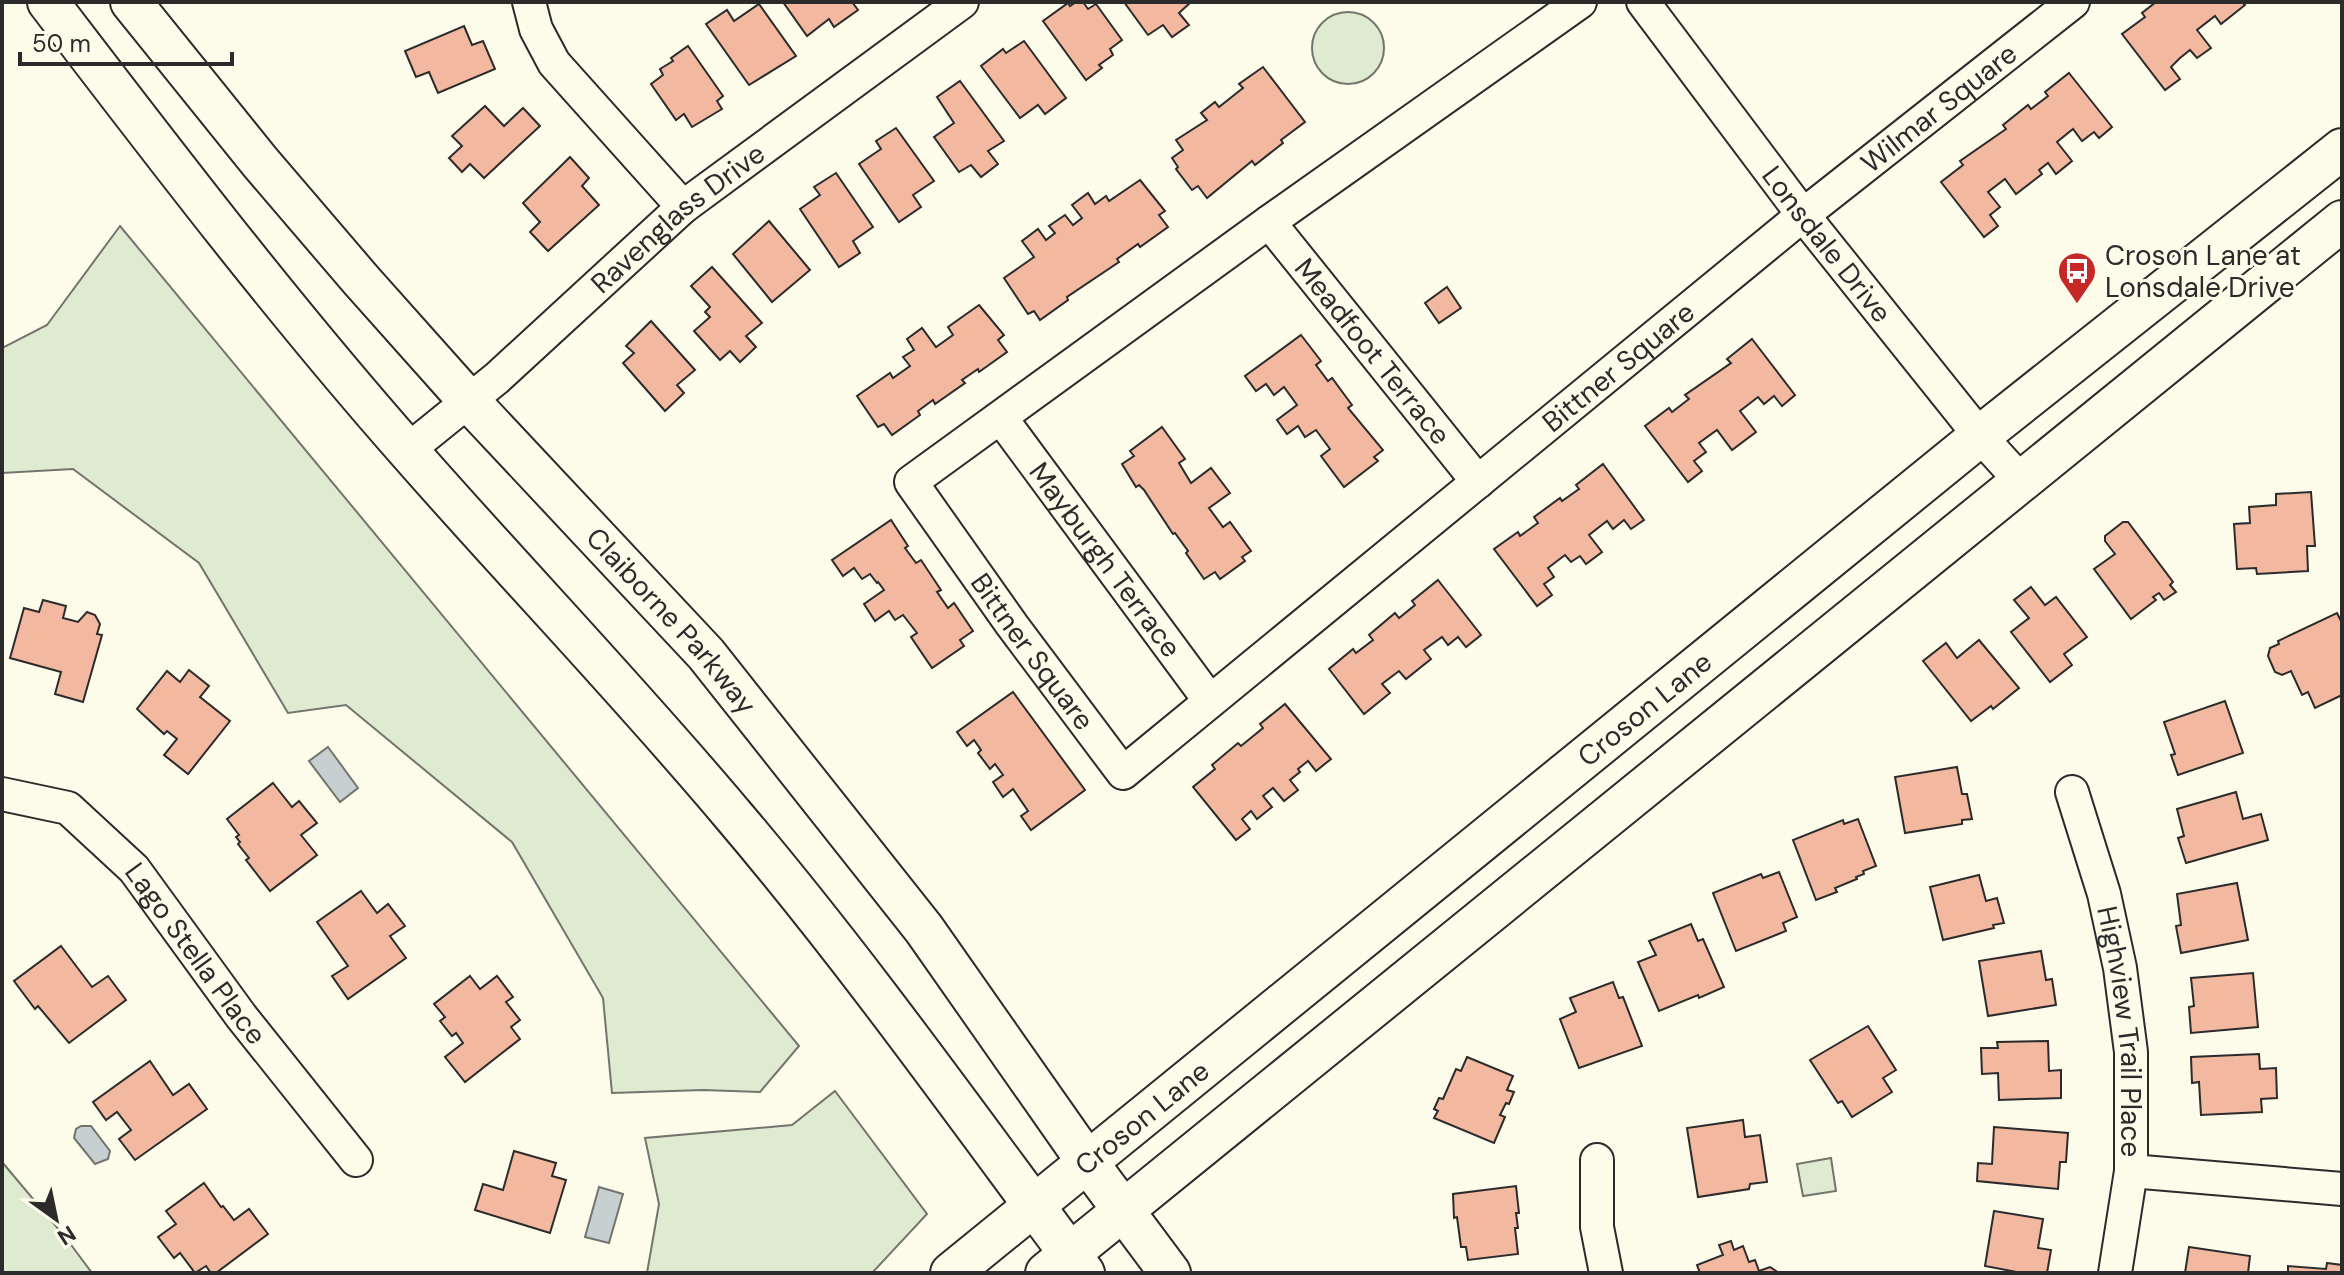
<svg xmlns="http://www.w3.org/2000/svg" width="2344" height="1275" font-family="'DM Sans',sans-serif">
<rect width="100%" height="100%" fill="#fdfbea"/>
<g fill="#deebd1" stroke="#74746e" stroke-width="2">
<circle cx="1348" cy="48" r="36"/>
<path d="M120 226 799 1046 760 1092 703 1090 612 1093 603 998 512 842 346 705 288 713 199 563 73 469 2 473V348L47 325Z"/>
<path d="M835 1091 927 1214 872 1273H647L659 1204 645 1138 792 1125Z"/>
<path d="M1831 1158 1836 1191 1803 1196 1797 1164Z"/>
<path d="M2 1162 66 1238 92 1273H2Z"/>
</g>
<g fill="#c7d0d0" stroke="#74746e" stroke-width="2">
<path d="M328 747 358 788 340 802 309 761Z"/>
<path d="M81 1126H91L110 1151 108 1159 95 1164 74 1138 76 1129Z"/>
<path d="M599 1187 623 1194 609 1243 585 1237Z"/>
</g>
<g fill="#f2b8a0" stroke="#2b2b2b" stroke-width="2">
<path d="M783 2H852L858 10 834 27 829 19 807 36Z"/>
<path d="M1076 2H1083L1088 9 1096 4 1122 40 1110 49 1113 55 1099 65 1102 68 1086 80 1043 21 1068 3 1070 6Z"/>
<path d="M1124 2H1191L1179 13 1189 25 1172 37 1163 25 1148 35Z"/>
<path d="M2156 2H2242L2245 5 2221 24 2215 16 2197 30 2211 48 2197 58 2190 50 2180 58 2171 67 2180 79 2165 90 2122 34 2145 17 2142 13Z"/>
<path d="M759 4 796 56 749 85 706 24 727 10 734 21Z"/>
<path d="M464 26 472 45 483 41 495 69 438 93 429 72 416 77 405 51Z"/>
<path d="M1024 41 1066 98 1045 114 1038 105 1020 118 981 66 1003 49 1006 53Z"/>
<path d="M688 46 723 96 717 101 722 109 692 127 684 114 676 120 651 84 663 75 660 69 673 61 671 58Z"/>
<path d="M1263 67 1305 122 1281 140 1283 143 1255 165 1252 161 1207 198 1198 186 1192 190 1176 169 1178 167 1172 158 1183 150 1176 140 1207 120 1201 113 1215 102 1219 107 1243 88 1239 84Z"/>
<path d="M2069 73 2112 127 2099 138 2094 132 2082 141 2073 129 2057 142 2072 161 2056 174 2048 163 2039 170 2042 174 2016 194 2005 179 1988 192 2000 207 1990 215 1998 226 1984 237 1941 182 1963 165 1960 161 2006 129 2003 125 2028 105 2031 109 2048 96 2045 92Z"/>
<path d="M960 81 1004 141 988 151 998 164 981 177 971 165 959 172 934 137 954 123 937 97Z"/>
<path d="M485 106 504 126 523 108 540 126 484 178 470 164 462 172 449 158 462 146 452 136Z"/>
<path d="M896 128 934 181 913 195 921 207 899 222 859 164 881 149 876 141Z"/>
<path d="M570 157 589 178 582 186 599 205 548 251 530 232 540 222 523 203Z"/>
<path d="M836 173 873 227 853 241 860 253 839 267 800 209 820 195 814 187Z"/>
<path d="M1140 180 1165 211 1159 215 1168 227 1140 247 1138 244 1117 259 1119 262 1067 297 1068 300 1040 320 1034 311 1028 314 1004 278 1034 257 1022 241 1038 229 1046 240 1055 233 1049 226 1065 215 1073 225 1082 218 1072 205 1088 193 1095 204 1106 196 1109 201Z"/>
<path d="M769 221 810 270 772 302 733 254Z"/>
<path d="M712 267 762 323 746 336 756 347 740 362 730 351 720 360 694 331 710 317 705 312 710 307 691 286Z"/>
<path d="M1447 287 1461 308 1439 323 1425 303Z"/>
<path d="M979 305 1004 335 998 340 1007 352 979 372 978 369 962 380 965 383 935 404 933 400 918 411 920 415 892 435 884 424 878 427 857 396 890 373 893 378 910 366 903 357 914 350 907 339 922 328 936 347 953 335 948 327Z"/>
<path d="M651 321 695 370 677 385 684 393 665 411 623 363 634 353 626 346Z"/>
<path d="M1301 335 1321 361 1316 365 1328 381 1332 378 1352 405 1348 408 1383 450 1374 457 1378 461 1344 487 1321 456 1330 449 1316 430 1305 437 1298 426 1287 434 1277 420 1297 405 1284 387 1274 395 1266 384 1256 391 1245 376Z"/>
<path d="M1752 339 1795 395 1782 406 1774 396 1764 404 1758 397 1740 411 1756 432 1732 450 1717 430 1699 443 1706 452 1694 461 1702 471 1688 482 1645 426 1669 408 1672 412 1689 399 1685 395 1731 363 1727 359Z"/>
<path d="M1162 427 1185 459 1179 463 1191 483 1211 468 1230 493 1209 508 1223 527 1230 522 1251 551 1242 557 1245 561 1220 579 1215 572 1204 579 1186 553 1188 551 1175 533 1173 534 1144 490 1139 485 1136 487 1122 464 1134 456 1130 451Z"/>
<path d="M1603 464 1644 520 1631 529 1624 520 1613 529 1607 521 1589 535 1602 552 1586 564 1580 556 1571 562 1565 555 1548 568 1554 577 1544 584 1552 595 1537 606 1494 549 1518 532 1520 536 1538 523 1534 517 1560 498 1562 501 1579 489 1576 485Z"/>
<path d="M2311 492 2315 546H2307L2308 571 2257 574 2256 568 2237 569 2234 524 2250 523 2249 507 2276 505V494Z"/>
<path d="M891 520 908 546 905 548 916 563 921 560 941 590 937 592 948 608 954 603 973 631 960 640 964 646 932 668 911 637 917 633 903 615 895 620 889 611 875 621 864 604 884 590 878 582 877 583 870 574 862 579 854 568 843 576 832 560Z"/>
<path d="M2123 522H2128L2173 582 2170 585 2176 592 2164 600 2159 593 2153 597 2156 600 2131 619 2094 569 2115 554 2105 541V536Z"/>
<path d="M1438 580 1481 635 1466 647 1458 637 1448 645 1442 637 1424 650 1431 659 1406 679 1399 671 1382 684 1390 693 1364 714 1329 669 1353 649 1356 653 1373 640 1369 635 1395 613 1399 618 1415 605 1412 601Z"/>
<path d="M2031 587 2045 605 2056 597 2087 637 2064 654 2072 665 2050 682 2011 632 2029 618 2014 600Z"/>
<path d="M43 600 66 606 63 618 78 622 87 612 95 615 100 624 97 634 102 635 83 702 55 694 61 672 10 658 24 608 39 612Z"/>
<path d="M2337 613 2342 623V695L2315 708 2308 692 2302 695 2291 671 2282 675 2275 672 2268 656 2270 648 2279 644 2278 641Z"/>
<path d="M1979 640 2019 688 1993 709 1991 706 1971 721 1923 661 1946 643 1957 658Z"/>
<path d="M189 670 209 686 200 697 230 721 188 774 164 755 177 739 167 731 164 734 137 709 167 671 180 682Z"/>
<path d="M1013 692 1085 790 1031 830 1021 816 1028 811 1013 789 1003 797 993 782 1003 775 995 764 990 769 978 753 981 750 974 740 967 746 957 732Z"/>
<path d="M2225 701 2243 753 2178 775 2171 755 2175 754 2164 722Z"/>
<path d="M1285 704 1331 759 1316 771 1308 761 1298 769 1300 772 1290 780 1298 790 1284 801 1273 788 1263 796 1272 807 1257 819 1251 811 1242 819 1250 829 1236 840 1193 787 1215 769 1212 765 1238 743 1241 746 1263 728 1260 724Z"/>
<path d="M1957 767 1962 794H1967L1972 819 1962 820V824L1905 833 1895 777Z"/>
<path d="M273 783 292 807 299 801 317 823 301 835 317 855 270 891 246 860 249 858 238 844 240 842 236 837 239 835 227 819Z"/>
<path d="M2236 792 2243 819 2261 814 2268 840 2186 863 2178 838 2184 836 2177 809Z"/>
<path d="M1858 819 1876 866 1863 871 1864 874 1856 877 1857 879 1835 888 1837 892 1816 900 1793 840 1843 820 1844 824Z"/>
<path d="M1779 872 1797 917 1783 923 1786 931 1736 951 1713 893 1761 874 1763 878Z"/>
<path d="M1979 875 1986 901 1997 898 2004 923 1993 925 1994 928 1943 940 1930 887Z"/>
<path d="M2237 883 2248 940 2181 953 2176 926 2181 925 2177 894Z"/>
<path d="M361 891 377 913 388 904 405 926 390 936 406 958 348 999 332 976 348 966 317 922Z"/>
<path d="M1691 924 1698 941 1703 939 1724 987 1699 998 1698 995 1659 1011 1638 962 1656 955 1649 941Z"/>
<path d="M61 946 92 987 108 976 126 1000 69 1043 38 1006 35 1009 14 981Z"/>
<path d="M2041 951 2046 980 2052 979 2056 1005 1988 1016 1979 961Z"/>
<path d="M2253 973 2258 1027 2191 1033 2189 1007 2194 1006 2191 978Z"/>
<path d="M470 976 480 989 497 976 513 997 506 1002 520 1020 511 1027 520 1039 465 1082 445 1057 463 1043 456 1033 452 1036 440 1021 445 1017 434 1004Z"/>
<path d="M1613 982 1619 998 1623 997 1642 1046 1579 1068 1560 1019 1576 1012 1570 998Z"/>
<path d="M1868 1026 1896 1070 1883 1078 1892 1092 1852 1117 1842 1101 1838 1103 1810 1060Z"/>
<path d="M2048 1041 2049 1071 2061 1070V1098L1999 1100 1998 1073 1982 1074 1981 1048H1998L1997 1042Z"/>
<path d="M2259 1054 2260 1069 2276 1068 2277 1098 2261 1099 2262 1112 2201 1115 2199 1082 2192 1083 2191 1057Z"/>
<path d="M1467 1057 1513 1076 1507 1090 1514 1092 1509 1104 1506 1103 1500 1115 1505 1117 1494 1143 1434 1118 1438 1111 1434 1109 1439 1098 1443 1099 1456 1069 1461 1071Z"/>
<path d="M150 1061 173 1095 189 1084 207 1109 135 1160 119 1139 131 1130 117 1112 106 1120 93 1102Z"/>
<path d="M1743 1120 1745 1137 1760 1135 1767 1182 1750 1184 1749 1189 1698 1197 1687 1128Z"/>
<path d="M1994 1127 2068 1133 2066 1162H2060L2058 1189 1977 1181 1978 1163 1992 1164Z"/>
<path d="M514 1151 556 1163 552 1176 566 1180 550 1233 475 1210 483 1184 503 1190Z"/>
<path d="M204 1183 221 1207 223 1206 234 1220 249 1209 268 1234 216 1273H211L206 1266 195 1273 180 1253 174 1258 158 1237 176 1224 166 1211Z"/>
<path d="M1516 1186 1519 1213H1516L1518 1228H1515L1518 1254 1468 1260 1466 1247H1461L1457 1217 1454 1218 1453 1194Z"/>
<path d="M1994 1211 2043 1219 2038 1248 2051 1250 2047 1273H2022L1985 1266Z"/>
<path d="M1731 1241 1734 1250 1743 1246 1749 1262 1755 1260 1759 1271 1770 1267 1779 1273H1700L1697 1265 1723 1255 1719 1245Z"/>
<path d="M2189 1247 2250 1256 2248 1273H2185Z"/>
<path d="M2327 1263 2342 1265V1273H2288V1266L2326 1269Z"/>
</g>
<g fill="none" stroke-linecap="round" stroke-linejoin="round">
<defs>
<g id="minor">
<path d="M529 2 536 29 554 63 683 207"/>
<path id="s1" d="M1580 2 1269 222 911 482 1012 625 1123 773 1803 215 2073 2"/>
<path id="s2" d="M1643 2 1803 215 1980 436 2020 480"/>
<path id="s3" d="M1269 222 1478 482"/>
<path id="s4" d="M1001 418 1210 701"/>
<path id="s5" d="M408 450 497 378 683 207 962 2"/>
<path id="s6" d="M2072 792 2104 894 2120 968 2131 1052V1171L2115 1273"/>
<path id="s7" d="M2 794 68 808 134 869 241 1016 356 1160"/>
<path d="M1597 1160V1227L1606 1273"/>
<path d="M2131 1171 2342 1189"/>
</g>
<g id="major">
<path d="M48 2C165 155 282 308 409 452 516 574 629 691 733 815 858 962 969 1119 1084 1273"/>
<path id="s8" d="M131 2 260 162 361 280 468 400 706 654 924 929 1088 1163 1170 1273"/>
<path id="s9" d="M951 1273 1980 436 2342 149"/>
<path d="M1046 1273 2342 221"/>
</g>
</defs>
<use href="#minor" stroke="#2b2b2b" stroke-width="36"/>
<use href="#major" stroke="#2b2b2b" stroke-width="44"/>
<use href="#minor" stroke="#fdfbea" stroke-width="32"/>
<use href="#major" stroke="#fdfbea" stroke-width="40"/>
</g>
<defs>
<symbol id="bus-pin" viewBox="-11 -11 22 30"><path d="M0 17L-7.5 6A9.5 9.5 0 1 1 7.5 6Z" fill="#c62828" stroke="#fdfbea"/><path d="M-5-6H5V4H4V6H2V4H-2V6H-4V4H-5ZM-3.5-4V0h7V-4ZM-3.5 1.2v1.5H-2V1.2ZM2 1.2v1.5H3.5V1.2Z" fill="#fff"/></symbol>
</defs>
<g fill-rule="evenodd">
<use href="#bus-pin" x="2055" y="249" width="44" height="60"/>
</g>
<g text-anchor="middle" stroke-width="6" stroke-linejoin="round" paint-order="stroke">
<g font-size="28" fill="#2b2b2b" stroke="#fdfbea">
<text dy="10" stroke="none"><textPath href="#s1" startOffset="2236">Wilmar Square</textPath></text>
<text dy="10" stroke="none"><textPath href="#s5" startOffset="356">Ravenglass Drive</textPath></text>
<text dy="10" stroke="none"><textPath href="#s2" startOffset="304">Lonsdale Drive</textPath></text>
<text dy="10" stroke="none"><textPath href="#s3" startOffset="166">Meadfoot Terrace</textPath></text>
<text dy="10" stroke="none"><textPath href="#s1" startOffset="1824">Bittner Square</textPath></text>
<text dy="10" stroke="none"><textPath href="#s4" startOffset="176">Mayburgh Terrace</textPath></text>
<text dy="10" stroke="none"><textPath href="#s8" startOffset="822">Claiborne Parkway</textPath></text>
<text dy="10" stroke="none"><textPath href="#s1" startOffset="1032">Bittner Square</textPath></text>
<text dy="10" stroke="none"><textPath href="#s9" startOffset="894">Croson Lane</textPath></text>
<text dy="10" stroke="none"><textPath href="#s7" startOffset="262">Lago Stella Place</textPath></text>
<text dy="10" stroke="none"><textPath href="#s6" startOffset="246">Highview Trail Place</textPath></text>
<text dy="10" stroke="none"><textPath href="#s9" startOffset="246">Croson Lane</textPath></text>
</g>
<g font-size="28" fill="#2b2b2b" stroke="#fdfbea" text-anchor="start">
<text x="2105" y="265">Croson Lane at<tspan x="2105" dy="32">Lonsdale Drive</tspan></text>
</g>
</g>
<rect width="2344" height="1275" fill="none" stroke="#2b2b2b" stroke-width="8"/>
<g transform="translate(56 1219) rotate(147)" stroke="#fdfbea" stroke-width="6" paint-order="stroke">
<path d="M0-6L14 30L0 20L-14 30Z" fill="#2b2b2b"/>
<text y="-12" font-size="22" font-weight="bold" text-anchor="middle" fill="#2b2b2b">N</text>
</g>
<path d="M20 52v12h212v-12" fill="none" stroke="#2b2b2b" stroke-width="4"/>
<text x="32" y="52" font-size="24" fill="#2b2b2b" stroke="#fdfbea" stroke-width="6" paint-order="stroke">50 m</text>
</svg>
